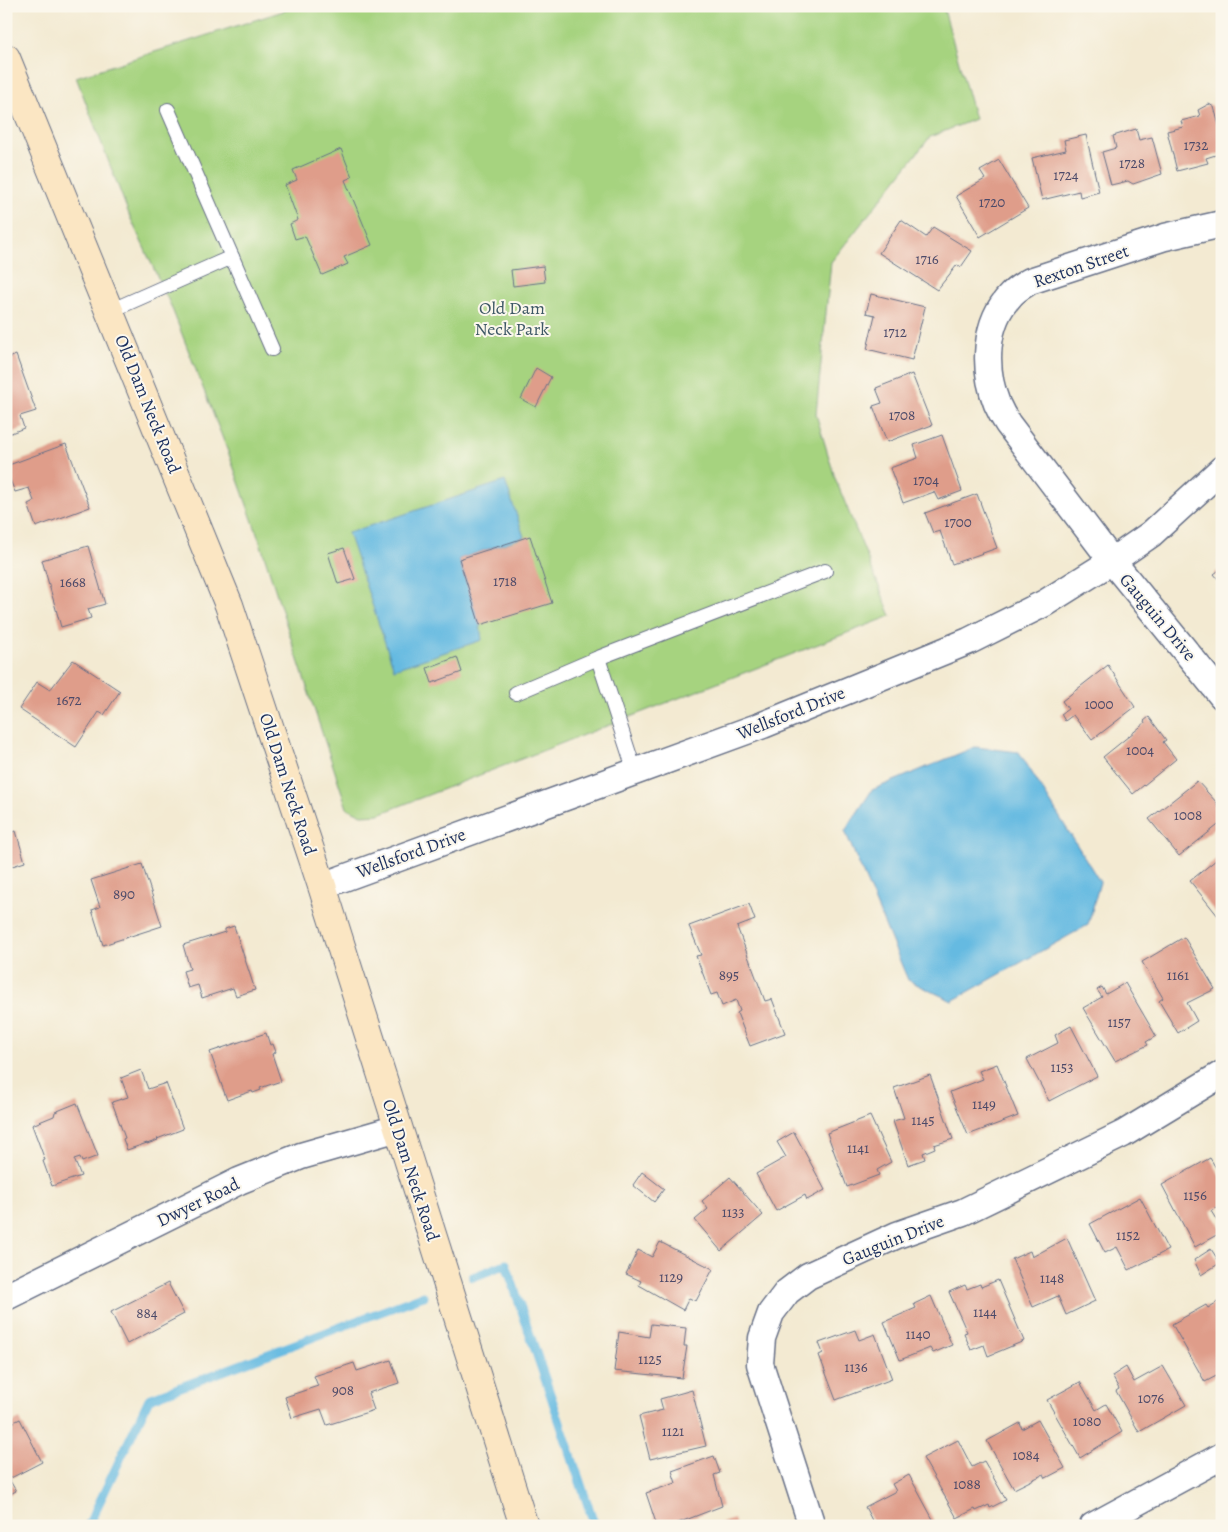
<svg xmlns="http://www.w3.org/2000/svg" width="1228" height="1532" font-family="Alegreya,serif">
<rect width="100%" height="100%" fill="#fbf7ec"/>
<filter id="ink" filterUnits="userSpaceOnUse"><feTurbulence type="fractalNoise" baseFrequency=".02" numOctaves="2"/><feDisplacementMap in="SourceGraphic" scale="10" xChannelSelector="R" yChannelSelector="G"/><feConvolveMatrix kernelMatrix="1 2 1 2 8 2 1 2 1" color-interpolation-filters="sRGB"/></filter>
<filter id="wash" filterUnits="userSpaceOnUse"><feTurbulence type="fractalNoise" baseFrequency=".0096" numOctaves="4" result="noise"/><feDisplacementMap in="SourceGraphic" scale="20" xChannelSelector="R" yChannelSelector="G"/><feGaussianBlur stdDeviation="1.12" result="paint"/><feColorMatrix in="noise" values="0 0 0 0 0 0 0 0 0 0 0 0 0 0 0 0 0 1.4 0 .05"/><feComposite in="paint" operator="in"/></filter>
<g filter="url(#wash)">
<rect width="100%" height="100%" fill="#f3ead2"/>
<path fill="#a6d37f" stroke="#60816e" d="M299 6H943L975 119 930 137 831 262 816 414 835 478 891 616 379 814 362 815 347 808 292 642 259 539 230 457 171 306 130 217 76 77Z"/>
<g fill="#65bae1" stroke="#4074a0">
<path d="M505 481 524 537 459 559 480 625 482 640 394 669 348 533Z"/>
<path d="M975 747 1019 752 1100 882 1088 925 952 1001 908 980 845 831 872 790Z"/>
</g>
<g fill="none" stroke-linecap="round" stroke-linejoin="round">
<g stroke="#65bae1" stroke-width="9">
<path d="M473 1277 506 1264 595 1526"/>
<path d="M88 1526 149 1399 423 1296"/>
</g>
</g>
<g id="blocks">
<g fill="#df9d8a">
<path d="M1209 104 1214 107 1222 136V153L1206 158 1208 163 1177 171 1167 131 1183 127 1181 121 1200 116 1198 110Z"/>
<path d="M1136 129 1139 140 1152 137 1162 174 1133 184 1128 181 1111 185 1102 152 1116 148 1113 136Z"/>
<path d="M1086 135 1099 192 1080 197 1079 191 1042 200 1032 158 1066 150 1064 140Z"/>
<path d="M341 149 352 177 345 180 372 245 344 257 348 264 322 275 305 236 295 239 290 224 298 220 285 185 297 180 293 170Z"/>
<path d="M999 160 1028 208 980 237 956 196 985 179 980 171Z"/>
<path d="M901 220 926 237 933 227 972 251 961 267 957 265 937 290 879 253Z"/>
<path d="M543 266 545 282 513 286 511 270Z"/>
<path d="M871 294 925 307 912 360 867 349 875 315 866 313Z"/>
<path d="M16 355 36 411 20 416 24 428 6 435V359Z"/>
<path d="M536 368 551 377 536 407 521 399Z"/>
<path d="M912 374 932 425 887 442 873 406 882 403 876 388Z"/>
<path d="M942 435 962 491 938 500 934 492 903 503 890 468 918 458 914 445Z"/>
<path d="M66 444 90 507 36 527 28 504 34 501 29 488 15 492 6 470V466Z"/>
<path d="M977 494 997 548 952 564 940 531 933 533 925 513Z"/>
<path d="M530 536 552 603 480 625 459 559Z"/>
<path d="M88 546 105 604 88 609 91 618 61 627 42 560Z"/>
<path d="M344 548 355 579 338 584 328 553Z"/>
<path d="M1222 568V584L1214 574Z"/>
<path d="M457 657 462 672 432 683 427 668Z"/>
<path d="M73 660 120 691 104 715 99 712 76 747 19 709 37 682 50 690Z"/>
<path d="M1108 665 1135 707 1092 740 1073 715 1065 721 1061 714 1068 709 1062 701Z"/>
<path d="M1149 717 1166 740 1163 742 1176 759 1133 794 1103 757 1145 723 1144 721Z"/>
<path d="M1197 781 1218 804 1217 805 1222 812V822L1179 856 1149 819Z"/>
<path d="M16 831 25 862 6 868V834Z"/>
<path d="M1222 855V921L1190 881Z"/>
<path d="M142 864 162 926 103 945 92 910 100 907 91 880Z"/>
<path d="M749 904 755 920 737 927 765 1001 772 999 785 1033 750 1046 737 1013 740 1011 736 1000 722 1006 717 993 711 995 696 956 701 955 689 926Z"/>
<path d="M234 926 255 990 236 996 233 988 202 998 198 985 188 988 183 971 190 969 183 945 225 932V929Z"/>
<path d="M1184 937 1215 989 1187 1003 1197 1021 1178 1033 1159 1001 1163 998 1142 962Z"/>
<path d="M1125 983 1156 1036 1146 1042 1148 1045 1115 1061 1083 1008 1102 997 1097 990 1102 987 1106 994Z"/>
<path d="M1071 1026 1097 1076 1049 1101 1027 1059 1058 1043 1055 1035Z"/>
<path d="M266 1033 270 1045 273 1044 276 1052 272 1054 281 1081 260 1088 261 1090 253 1093 252 1091 227 1100 210 1052Z"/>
<path d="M997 1064 1018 1116 968 1135 950 1092 983 1079 979 1071Z"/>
<path d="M141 1070 148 1089 166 1083 183 1129 157 1139 158 1140 147 1144V1143L127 1150 123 1139 125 1138 112 1102 128 1097 121 1078Z"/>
<path d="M930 1075 953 1139 934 1145 935 1148 923 1153 925 1159 908 1165 893 1121 904 1118 894 1088Z"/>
<path d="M77 1103 98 1156 82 1162 80 1157 74 1159 81 1176 52 1186 43 1161 45 1160 32 1125 54 1116 55 1112Z"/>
<path d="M870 1116 891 1162 877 1170 879 1175 847 1187 827 1133Z"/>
<path d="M794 1132 825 1190 807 1200 805 1195 776 1211 756 1174 786 1157 777 1142Z"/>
<path d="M1210 1158 1222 1178V1205L1211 1211 1222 1229V1232L1195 1247 1162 1185Z"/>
<path d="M642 1172 664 1189 654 1202 633 1185Z"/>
<path d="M730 1177 763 1215 721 1251 695 1220 708 1209 702 1201Z"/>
<path d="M1140 1197 1168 1250 1129 1270 1117 1247 1105 1253 1090 1224Z"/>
<path d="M1067 1238 1095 1301 1066 1315 1058 1296 1033 1307 1012 1259 1030 1251 1032 1257Z"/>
<path d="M660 1242 713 1269 696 1301 689 1298 683 1310 639 1285 641 1281 626 1274 638 1250 652 1257Z"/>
<path d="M1211 1249 1220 1263 1201 1275 1194 1260Z"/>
<path d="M998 1280 1024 1341 988 1356 984 1345 971 1350 964 1333 967 1332 949 1292 965 1285 967 1289 980 1284 981 1287Z"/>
<path d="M168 1283 184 1314 127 1344 111 1312Z"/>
<path d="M931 1296 952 1345 933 1353 930 1348 900 1360 884 1322 916 1308 914 1304Z"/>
<path d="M1219 1301 1222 1305V1373L1205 1382 1172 1324 1206 1305 1208 1308Z"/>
<path d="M651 1324 686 1328 684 1346H687L682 1378 614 1371 619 1332 649 1337Z"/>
<path d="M855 1330 859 1340 875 1334 892 1379 836 1400 819 1355 823 1353 819 1343Z"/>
<path d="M391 1360 399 1383 368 1393 374 1410 327 1425 321 1409 292 1418 285 1397 318 1386 314 1376 354 1363 357 1371Z"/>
<path d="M1163 1366 1186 1405 1139 1432 1116 1391 1119 1389 1112 1376 1126 1367 1134 1382Z"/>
<path d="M1080 1382 1096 1410 1106 1404 1122 1432 1080 1458 1047 1400Z"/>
<path d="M692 1390 706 1446 650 1459 639 1416 663 1410 660 1399Z"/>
<path d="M20 1419 42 1462 9 1479 16 1491 6 1496V1426Z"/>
<path d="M1038 1420 1065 1468 1046 1478 1044 1474 1014 1489 987 1441 1020 1423 1022 1429Z"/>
<path d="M958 1440 972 1467 984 1461 1006 1500 990 1508 989 1505 976 1511 975 1509 957 1518 923 1458Z"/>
<path d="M714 1456 720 1473 714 1475 722 1506 670 1526H657L646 1493 676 1483 672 1471Z"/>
<path d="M909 1475 935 1523 929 1526H875L865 1507 896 1491 892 1484Z"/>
<path d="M734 1519 736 1526H714V1525Z"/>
</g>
</g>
</g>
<g filter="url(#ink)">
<use href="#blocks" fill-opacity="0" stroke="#677087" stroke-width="1"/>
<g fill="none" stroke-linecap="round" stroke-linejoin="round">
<defs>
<g id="lane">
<path d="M168 110 232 257"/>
<path d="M110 311 232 257 272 349"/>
<path d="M516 693 598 658"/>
<path d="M635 772 598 658 825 571"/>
</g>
<g id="street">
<path d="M1222 224 1165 237 1030 281C1024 285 1016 289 1011 295 984 322 983 369 997 404 1000 411 1004 418 1008 424L1112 561 1222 696"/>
<path d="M322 886 763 725 969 641 1045 603 1112 561 1151 534 1222 469"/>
<path d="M6 1297 239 1181 301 1156 398 1128"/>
<path d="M812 1526 760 1364 762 1338 771 1313 787 1292 808 1276 897 1235 963 1212 1123 1134 1222 1074"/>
<path d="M1093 1526 1222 1456"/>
</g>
<path id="secondary" d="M6 58 229 605 322 886 524 1526"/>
</defs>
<use href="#lane" stroke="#677087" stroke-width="16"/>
<use href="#street" stroke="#677087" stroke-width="29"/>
<use href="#secondary" stroke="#677087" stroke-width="30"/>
<use href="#lane" stroke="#fff" stroke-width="14"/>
<use href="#street" stroke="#fff" stroke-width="26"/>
<use href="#secondary" stroke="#fbe6c3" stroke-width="28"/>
</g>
</g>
<g text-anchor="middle" stroke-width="4" stroke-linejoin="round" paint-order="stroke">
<g font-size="15" fill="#4c4a69">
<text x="1196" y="150">1732</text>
<text x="1132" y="168">1728</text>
<text x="1066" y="180">1724</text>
<text x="992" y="207">1720</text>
<text x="927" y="264">1716</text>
<text x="895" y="337">1712</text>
<text x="902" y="420">1708</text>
<text x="926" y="485">1704</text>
<text x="958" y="527">1700</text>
<text x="505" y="586">1718</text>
<text x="73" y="587">1668</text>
<text x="69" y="705">1672</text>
<text x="1099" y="709">1000</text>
<text x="1140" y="755">1004</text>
<text x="1188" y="820">1008</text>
<text x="124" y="899">890</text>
<text x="729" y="980">895</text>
<text x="1178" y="980">1161</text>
<text x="1119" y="1027">1157</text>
<text x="1062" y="1072">1153</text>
<text x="984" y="1109">1149</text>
<text x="923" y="1125">1145</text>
<text x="858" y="1153">1141</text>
<text x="1195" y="1200">1156</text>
<text x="733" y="1217">1133</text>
<text x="1128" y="1240">1152</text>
<text x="671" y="1282">1129</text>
<text x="1052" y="1283">1148</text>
<text x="985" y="1317">1144</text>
<text x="147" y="1318">884</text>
<text x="918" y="1339">1140</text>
<text x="650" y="1364">1125</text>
<text x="856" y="1372">1136</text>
<text x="343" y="1395">908</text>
<text x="1151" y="1403">1076</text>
<text x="1087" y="1426">1080</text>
<text x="673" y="1436">1121</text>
<text x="1026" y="1460">1084</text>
<text x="967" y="1489">1088</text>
</g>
<g font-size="18" fill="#1b2f5e" stroke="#fbf7ec">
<text transform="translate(1081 266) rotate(-19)" y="6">Rexton Street</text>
<text transform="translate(148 404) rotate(68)" y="6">Old Dam Neck Road</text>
<text transform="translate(1158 617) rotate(50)" y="6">Gauguin Drive</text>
<text transform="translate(791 713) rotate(-22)" y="6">Wellsford Drive</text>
<text transform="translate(288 784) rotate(72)" y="6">Old Dam Neck Road</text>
<text transform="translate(411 853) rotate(-20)" y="6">Wellsford Drive</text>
<text transform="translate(411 1170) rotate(72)" y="6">Old Dam Neck Road</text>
<text transform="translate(198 1202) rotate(-26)" y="6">Dwyer Road</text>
<text transform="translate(893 1240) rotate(-22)" y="6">Gauguin Drive</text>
</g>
<g font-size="18" fill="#3e5866" stroke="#fbf7ec">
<text x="512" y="314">Old Dam<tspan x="512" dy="21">Neck Park</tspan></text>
</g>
</g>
<rect width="1228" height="1532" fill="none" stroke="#fbf7ec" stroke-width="25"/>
</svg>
